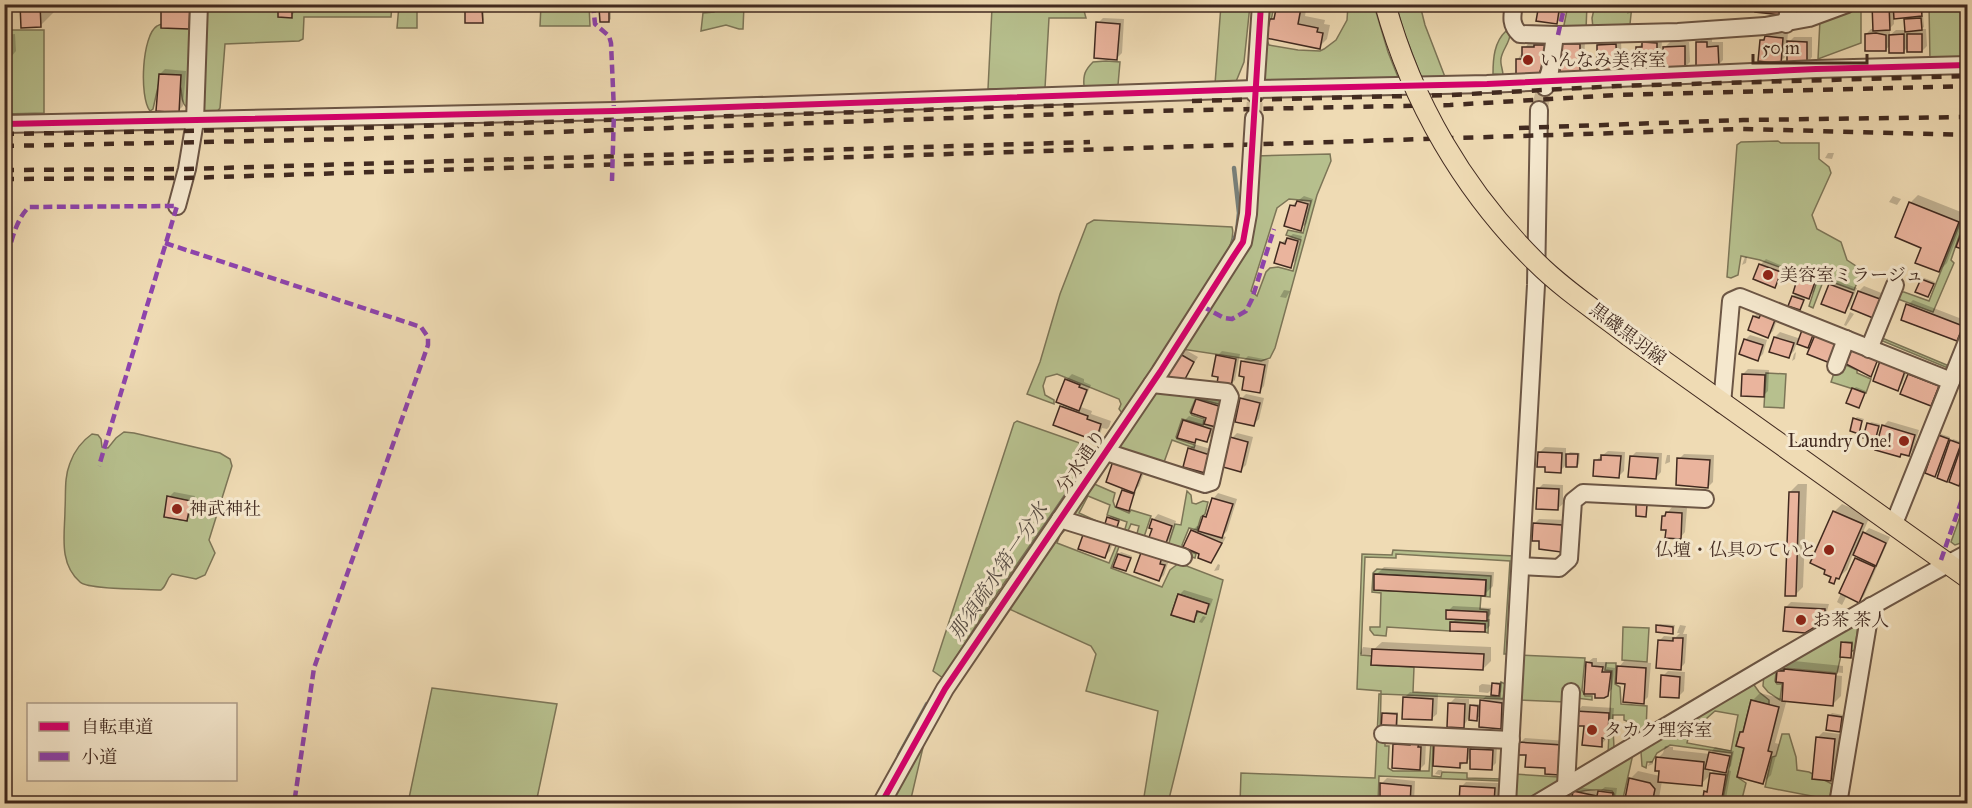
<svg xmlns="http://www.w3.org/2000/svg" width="1972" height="808" font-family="'IM FELL Great Primer','Noto Serif JP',serif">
<rect width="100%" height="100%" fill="#efdbb4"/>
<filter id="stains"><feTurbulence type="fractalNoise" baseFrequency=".00333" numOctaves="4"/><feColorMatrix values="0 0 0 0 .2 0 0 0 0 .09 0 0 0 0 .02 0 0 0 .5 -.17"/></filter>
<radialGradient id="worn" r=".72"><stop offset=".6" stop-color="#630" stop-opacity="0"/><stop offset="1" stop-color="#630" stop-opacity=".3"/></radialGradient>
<g fill="#b7c08e" stroke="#7c7557" stroke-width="1.5" fill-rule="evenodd">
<path d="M347 4V10H379L380 5H392L391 17H304L303 39 299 41 225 44 220 108 217 112C207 113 190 115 184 104 179 94 185 91 176 80L160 78 153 109 150 111C139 97 142 35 157 26 164 21 185 21 194 18L203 5Z"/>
<path d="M1266 4 1277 5 1274 6 1267 40 1269 45 1298 50 1320 51 1324 49 1336 40 1347 20 1348 5H1374L1388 52 1400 82 1260 85Z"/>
<path d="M399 5H417V28H397Z"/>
<path d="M541 5H589L590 26H540Z"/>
<path d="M717 5H744L743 29H739L726 25 701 31 703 13 714 12Z"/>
<path d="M969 5H1080L1083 7 1086 18H1049L1045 88 988 89 992 8Z"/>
<path d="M1221 5H1250L1244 62 1235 84H1215Z"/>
<path d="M1396 5H1420L1425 25 1445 77 1423 82 1404 32Z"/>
<path d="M1568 5H1587L1586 29 1563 30Z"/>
<path d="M1595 5H1632L1630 24 1593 28 1592 18Z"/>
<path d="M1929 5H1967V59L1930 61Z"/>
<path d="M1861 6V43L1818 59 1820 20Z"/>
<path d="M5 30H44V113L5 114 4 58H11V39H5Z"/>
<path d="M1506 31 1510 35C1509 44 1502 50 1501 59 1500 64 1503 70 1503 75L1493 74C1493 59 1494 42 1506 31Z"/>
<path d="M1106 61 1120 62 1118 85 1114 89 1098 90 1084 86C1083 75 1085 70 1093 62Z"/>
<path d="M1778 141 1781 143H1819V159L1829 167 1831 173 1812 215 1817 229 1841 242 1847 260 1859 268 1861 273 1854 290 1824 279 1813 308 1809 306 1818 278 1785 265 1782 268 1760 260 1741 256 1738 275 1731 278 1727 277 1737 145 1741 142Z"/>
<path d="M1330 154 1331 161 1317 195 1275 348 1270 358 1261 361 1182 349 1167 375 1173 379 1172 382 1164 380 1163 375 1246 246 1250 233 1255 156ZM1289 199 1311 201 1303 233 1288 230 1286 235 1301 240 1293 271 1278 267 1270 268 1266 272 1257 296 1251 291 1277 208Z"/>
<path d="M1094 220 1232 227C1236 241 1223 258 1217 271L1122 413 1119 409 1121 404 1119 399 1057 374 1046 377 1043 386 1045 395 1054 400V404L1027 394 1040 362 1060 294 1087 224Z"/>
<path d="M1960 223 1963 224 1951 260 1954 263 1933 312 1898 299 1882 338 1949 366 1948 368 1878 339 1898 292H1904L1929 301Z"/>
<path d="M1852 346 1846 365 1857 370V373L1871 379 1866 393 1831 382 1835 370Z"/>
<path d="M1766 373 1786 374 1784 408 1764 407Z"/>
<path d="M1154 390 1221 396 1222 405 1196 398 1190 412 1192 415 1204 419 1203 425 1182 419 1176 437 1177 439 1195 445 1194 448 1172 440 1163 465 1118 451 1117 446Z"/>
<path d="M1017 421 1091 447 1092 455 989 605 943 678 933 671 1014 423Z"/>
<path d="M124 432 134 433 220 453 230 459 232 466 209 540 215 553 205 575 196 579 172 574C166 579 167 586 161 590 147 589 88 590 80 582 58 563 65 533 65 509 66 493 64 478 70 463 74 452 82 441 92 434L98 435 101 439 102 447 108 448 116 438ZM168 497 190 501 187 521 164 517Z"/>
<path d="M1092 483 1115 493 1113 501 1115 507 1129 513 1131 510 1151 516 1143 540 1136 537 1139 526 1131 524 1128 531 1125 529 1127 522 1107 515 1110 505 1088 496 1079 513 1103 524 1074 517 1072 512Z"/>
<path d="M1187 491 1191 495 1192 503 1196 504 1203 501 1208 502 1205 514 1201 517 1197 530 1189 528 1182 545 1183 548 1196 554 1195 558 1167 549 1175 524 1181 525Z"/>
<path d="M1967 497V541L1955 545 1951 542Z"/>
<path d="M1063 524 1072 530H1065L1060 535 1057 543 1109 563 1118 541 1120 544 1111 568 1162 587 1170 570 1179 563 1223 580 1168 803H1143L1158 711 1086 691 1096 654 1091 646 1007 608ZM1178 594 1208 604 1206 614 1197 611 1194 622 1171 615Z"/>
<path d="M1393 550 1514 556 1508 654H1504L1510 561 1396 554V558L1365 557 1361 655 1372 656 1371 665 1414 667 1413 692 1500 697 1501 682 1505 684 1503 699 1381 694 1380 738 1385 739V746H1389L1388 768 1393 771H1429L1431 742H1433L1432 776 1441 777 1442 772 1467 773V778L1501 779 1500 781 1379 776 1378 803 1240 804 1241 773 1375 778 1379 694H1381V691L1357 689 1362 554 1392 555Z"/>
<path d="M1377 569 1491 576 1490 597 1481 596 1480 609 1489 610 1488 633 1485 632V624L1451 622 1450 631 1387 627 1386 636 1374 635 1370 630V627H1380L1381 593 1372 592 1373 573ZM1375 574 1486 580V595L1374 590Z"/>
<path d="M1854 621 1858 624 1855 650 1841 655 1837 673 1787 668 1776 673 1775 681 1777 684H1782L1780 700 1768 692 1763 686 1764 674Z"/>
<path d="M1623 627 1649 628 1647 662 1622 660Z"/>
<path d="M1521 655 1585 658 1582 690 1585 696H1592V700L1576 698 1566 702 1519 700Z"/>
<path d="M1606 663H1616L1615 684 1620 687 1621 704 1647 706 1646 731 1632 739 1630 736 1632 726 1629 722 1624 720V715H1613C1612 728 1614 738 1614 750L1608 754 1612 671 1605 670Z"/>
<path d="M1752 682 1759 692 1769 700V705L1751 700 1743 732H1740L1736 746 1744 748 1737 777 1746 783 1741 803H1722L1732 753 1670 745 1657 753 1652 762H1647L1646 768 1642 766 1641 752 1644 746ZM1715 711 1738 715 1731 751 1687 743 1689 734Z"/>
<path d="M432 688 557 704 536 803H408Z"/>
<path d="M1782 734H1789L1796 757 1797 770 1809 772 1832 784 1830 797 1827 799 1765 787 1772 757 1776 756Z"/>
<path d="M924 743 910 803 887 804Z"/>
<path d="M1633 754 1622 803H1613L1614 794 1612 791C1592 788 1578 790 1560 799V803L1546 804Z"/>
<path d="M1514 774 1559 777V782L1520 803H1512Z"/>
</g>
<g fill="#0003" fill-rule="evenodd">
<path d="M4 4H12V9L4 16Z"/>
<path d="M22 4H56V10L40 26Z"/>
<path d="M280 4H299V8L291 16Z"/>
<path d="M1278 4H1307L1305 16 1325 20 1324 24 1330 25 1327 39 1319 47 1272 19 1276 15Z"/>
<path d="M1541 4H1564L1562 18 1556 23Z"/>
<path d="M1630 4 1633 5 1632 12 1627 14Z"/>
<path d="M1874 4H1926V10L1920 16H1923L1924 27 1921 29H1926L1927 46 1922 51 1909 46 1904 51 1891 45 1885 50 1866 34 1871 29H1874ZM1909 16 1906 19 1907 30H1896L1890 35V30H1888L1894 24V17Z"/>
<path d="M603 7H611V19L609 21 601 9Z"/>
<path d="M484 8V20L482 22 466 11 468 9Z"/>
<path d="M1103 18 1124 19 1122 53 1117 58 1098 23Z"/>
<path d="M1771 31 1788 33 1787 44 1794 37H1812V57L1807 63 1787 45 1785 57 1780 62 1762 40Z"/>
<path d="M15 34 16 51 11 57H4V35Z"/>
<path d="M1649 38H1662L1661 61 1656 66 1642 59 1638 47Z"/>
<path d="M1703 38H1712V42H1723V60L1718 65 1698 43Z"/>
<path d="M1567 39H1585L1584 67 1579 72 1562 44Z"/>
<path d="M1603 40H1621L1622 66 1616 71 1598 45Z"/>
<path d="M1550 41 1544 67 1538 73 1518 59 1529 42Z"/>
<path d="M1670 42H1689L1690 62 1685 67 1665 47Z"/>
<path d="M165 69 186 71 183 106 178 111 160 74Z"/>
<path d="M1828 153H1834L1832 159 1825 158Z"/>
<path d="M1918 195 1966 214 1947 263 1939 271 1910 203Z"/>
<path d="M1304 196 1313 199 1306 224 1300 229 1291 206Z"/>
<path d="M1893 196 1901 199 1897 205 1889 202Z"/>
<path d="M1293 234 1302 236 1295 261 1290 266 1281 243Z"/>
<path d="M1745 257H1747L1746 263 1742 265Z"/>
<path d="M1766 259 1785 267 1780 281 1775 286 1755 279 1761 264Z"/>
<path d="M1791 267 1795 269 1790 277 1786 276Z"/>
<path d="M1806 269 1820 274 1814 292 1808 297 1806 296 1800 308 1793 296 1797 293 1801 274Z"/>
<path d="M1924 278 1935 282 1928 296 1922 280Z"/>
<path d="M1835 280 1857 288 1850 306 1845 311 1830 285Z"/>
<path d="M1864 286 1884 294 1877 311 1852 308 1859 291Z"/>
<path d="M1284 290 1290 291 1286 298 1280 297Z"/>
<path d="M1913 300 1967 321 1962 334 1957 339 1908 305Z"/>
<path d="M1760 311 1779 314 1773 331 1768 336 1750 329 1754 316Z"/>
<path d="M1850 312 1854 314 1846 326 1844 325Z"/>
<path d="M1821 331 1808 346 1797 342 1794 351 1789 356 1771 351 1775 337 1780 332 1801 339 1814 332 1811 340Z"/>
<path d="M1750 335 1767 340 1763 354 1758 359 1745 340Z"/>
<path d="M1186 350 1198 357 1183 380 1181 355Z"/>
<path d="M1222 351 1240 354 1235 380 1230 385 1217 356Z"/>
<path d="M1796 352 1795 359 1792 361 1794 354Z"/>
<path d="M1248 356 1269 360 1264 386 1259 392 1246 376 1243 361Z"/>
<path d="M1909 366 1902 384 1897 389 1875 380Z"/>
<path d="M1748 369 1769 370 1768 391 1763 396 1743 374Z"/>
<path d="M1914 370 1943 381 1936 399 1931 404 1909 375Z"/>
<path d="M1072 374 1084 379V382L1091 385 1081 407 1092 411 1091 414 1111 421 1109 427 1107 429 1102 428 1100 434 1095 439 1061 407 1064 404 1058 402 1067 379Z"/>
<path d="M1856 387 1866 391 1858 407 1854 389Z"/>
<path d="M1202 394 1226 402 1211 436 1206 441 1198 438 1194 442 1184 421 1189 416 1207 421 1208 417 1197 399Z"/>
<path d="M1246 394 1264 398 1259 419 1254 424 1241 399Z"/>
<path d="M1857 417 1864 419 1858 432 1855 419Z"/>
<path d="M1888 421 1919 430 1913 450 1908 455 1902 453 1900 455 1883 426Z"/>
<path d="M1871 422 1880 424 1874 439 1869 424Z"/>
<path d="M1237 433 1253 437 1246 465 1241 470 1232 438Z"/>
<path d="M1941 434 1950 437 1947 445 1953 439 1962 442 1959 449 1965 443 1968 444V464L1959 484 1953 474 1947 480 1941 469 1935 475 1939 436Z"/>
<path d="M1194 444 1214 450 1209 466 1189 449Z"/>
<path d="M1545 447 1566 448V456L1570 452 1580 453 1579 464 1577 466 1566 465 1560 471 1540 452Z"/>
<path d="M1608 451 1625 452 1624 471 1619 476 1595 461Z"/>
<path d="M1636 452 1662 453 1661 472 1656 478 1631 457Z"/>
<path d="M1684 454 1714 455 1713 482 1708 487 1679 459Z"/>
<path d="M1667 455H1670V462L1665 464Z"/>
<path d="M1146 467 1139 486 1133 492H1136L1128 509 1123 491Z"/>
<path d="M1543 484 1563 485V504L1557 509 1538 489Z"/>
<path d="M1798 484H1807L1803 587 1795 595 1790 492Z"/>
<path d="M174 492 195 496 191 515 186 520 169 497Z"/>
<path d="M1218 493 1237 499 1227 531 1222 536 1226 537 1216 556 1211 562 1201 553 1192 531 1197 526 1201 527 1213 499Z"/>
<path d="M1842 504 1870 516 1861 537 1869 528 1890 537 1864 596 1859 601 1847 595 1842 605 1837 602 1858 556 1853 554 1847 570 1833 582 1834 512Z"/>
<path d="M1672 507 1687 508 1685 532 1680 538 1667 529 1664 517Z"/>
<path d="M1158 514 1176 521 1170 539 1165 544 1154 528 1153 520Z"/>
<path d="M1111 516 1120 519 1116 526 1109 518Z"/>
<path d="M1539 519 1567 520 1566 545 1560 551 1541 539 1534 524Z"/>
<path d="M1115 536 1110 551 1105 556 1080 548Z"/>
<path d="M1143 551 1169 560 1164 575 1159 580Z"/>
<path d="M1121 552 1132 556 1126 570 1119 554Z"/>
<path d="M1218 564 1220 565 1219 570 1214 571Z"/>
<path d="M1384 567 1494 572 1493 586 1485 594 1376 575Z"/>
<path d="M1184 590 1213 599 1210 607 1205 612 1200 611 1194 620 1179 595Z"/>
<path d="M1791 602 1829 604 1825 618 1820 623 1786 607Z"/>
<path d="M1453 606 1491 608V614L1486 619H1490V626L1484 631 1452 623 1457 618 1448 611Z"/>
<path d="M1203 616 1206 617 1202 623 1199 622Z"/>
<path d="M1660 624 1675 625 1674 630 1672 632 1658 626Z"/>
<path d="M1680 625 1686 626 1683 634H1687L1685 663 1680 669 1659 641 1664 636 1676 637 1680 633H1677Z"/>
<path d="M1845 641H1853L1852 655 1850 657 1843 643Z"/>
<path d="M1382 642 1491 647V661L1483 669 1374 651 1370 655 1360 654 1363 647 1372 648V651Z"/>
<path d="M1593 658H1597V662H1607V667L1615 668 1612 689 1607 694 1587 663Z"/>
<path d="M1624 661 1651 663 1648 697 1643 702 1626 682 1619 667Z"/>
<path d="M1794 661 1843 666V673L1786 667 1783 670 1842 676 1841 696 1833 704 1787 699 1775 743 1779 744 1771 775 1763 783 1741 732 1745 729 1752 701 1760 693 1783 699 1785 682 1779 671 1787 663 1791 664Z"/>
<path d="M1668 671 1685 672 1684 691 1679 696 1663 676Z"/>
<path d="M1496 682H1502L1501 692 1496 697 1507 698 1506 722 1501 727 1481 715 1476 719H1468L1463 727 1450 703 1455 698 1469 699V708L1473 704H1481V701L1486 696H1492L1493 688 1488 693 1479 692V686L1482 684 1493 685Z"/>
<path d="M1410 692 1438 694 1437 714 1431 719 1404 698Z"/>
<path d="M1582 706 1614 708 1612 732 1601 745 1577 712Z"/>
<path d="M1386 712H1398V728L1396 730 1383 714Z"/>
<path d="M1832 713 1843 715 1841 728 1839 730 1830 715Z"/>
<path d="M1823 732 1840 734 1835 775 1830 780 1818 737Z"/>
<path d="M1525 738 1567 741 1547 767 1527 754 1520 743Z"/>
<path d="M1400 739 1426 743 1425 764 1420 769 1395 744Z"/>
<path d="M1473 742 1472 749 1477 744 1497 745 1496 763 1491 768 1472 757 1459 767 1436 745Z"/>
<path d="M1665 746 1673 747V750L1710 754 1715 747 1734 751 1731 766 1727 770 1731 771 1725 804H1703L1711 774 1701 784 1662 781 1658 804H1625L1630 779 1638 771 1660 776 1658 758 1663 753ZM1710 768 1715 769 1709 775Z"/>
<path d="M1650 761H1653V764L1648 766Z"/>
<path d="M1438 770H1442L1440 775 1435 774Z"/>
<path d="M1387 778 1415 781 1414 802 1381 804 1382 783Z"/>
<path d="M1466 782 1499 783 1498 798H1501V804H1468L1461 787Z"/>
<path d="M1579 787 1600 791 1605 787 1617 788 1615 804H1573L1574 792Z"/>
<path d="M1567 795 1571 796 1570 804H1564Z"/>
</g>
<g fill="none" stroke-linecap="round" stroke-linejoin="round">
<g stroke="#78807a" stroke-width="4.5">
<path d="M1231 248 1237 232 1239 213 1234 168"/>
<path d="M1023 560 1077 480"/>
<path d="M899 755 927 704"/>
</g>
</g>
<g fill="#eab49d" stroke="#412a20" stroke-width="1.5">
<path d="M20 4H40L41 27 21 28Z"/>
<path d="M161 4H190L189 29 161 28Z"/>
<path d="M278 4H292V18L278 17Z"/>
<path d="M1277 4 1301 8 1298 24 1318 28 1317 32 1323 33 1320 49 1266 38 1270 19H1274Z"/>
<path d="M1539 4H1560L1557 24 1536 21Z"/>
<path d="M1756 4H1784L1782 15 1755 12Z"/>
<path d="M1872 4H1889L1890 30 1873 31Z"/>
<path d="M1893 4H1921L1922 16 1894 19Z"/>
<path d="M599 8H609V22H600Z"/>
<path d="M465 10H482L483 23H465Z"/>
<path d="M1921 18 1922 30 1905 32 1904 19Z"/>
<path d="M1096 22 1120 24 1117 60 1094 58Z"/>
<path d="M1876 33 1886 35V51H1865V34Z"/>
<path d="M1904 34V53H1889V35Z"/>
<rect x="1907" y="34" width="15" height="18"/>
<path d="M1765 36 1783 38 1781 64 1758 61 1760 40H1764Z"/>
<rect x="4" y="39" width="7" height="19"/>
<path d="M1787 41 1807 42V64H1787Z"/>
<path d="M1642 42 1657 43V68L1640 67V60H1636V47H1642Z"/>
<path d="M1696 42H1707V47L1718 46 1719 67H1696Z"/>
<path d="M1561 44H1580V74H1560Z"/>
<path d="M1616 44 1617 72 1597 73V45Z"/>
<path d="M1534 45H1545V57L1539 74H1516V59H1522V47H1534Z"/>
<path d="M1685 46V68L1664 69 1663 47Z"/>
<path d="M159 74 181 75 179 113 156 111Z"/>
<path d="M1297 201 1308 204 1301 231 1284 226 1290 205 1295 206Z"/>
<path d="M1909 202 1959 222 1939 272 1915 263 1921 248 1895 237Z"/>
<path d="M1967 217H1968V251L1956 247Z"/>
<path d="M1287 238 1298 241 1291 268 1274 263 1280 242 1285 244Z"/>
<path d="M1759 264 1781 272 1775 288 1753 279Z"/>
<path d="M1799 273 1816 279 1809 299 1793 293Z"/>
<path d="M1921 279 1934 284 1928 297 1915 292Z"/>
<path d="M1829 284 1853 293 1845 313 1821 304Z"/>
<path d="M1858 291 1880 299 1873 318 1851 309Z"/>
<path d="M1792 296 1804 300 1800 310 1788 306Z"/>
<path d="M1906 304 1963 326 1957 341 1901 320Z"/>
<path d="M1761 314 1775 320 1768 338 1748 330 1753 316 1759 318Z"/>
<path d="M1802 330 1813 335 1808 348 1797 344Z"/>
<path d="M1815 335 1837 344 1830 363 1807 354Z"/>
<path d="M1774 337 1794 343 1789 358 1769 352Z"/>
<path d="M1744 339 1763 345 1758 361 1739 354Z"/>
<path d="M1852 349 1878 359 1871 377 1846 364Z"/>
<path d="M1180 354 1194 362 1184 381H1176L1167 375Z"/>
<path d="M1216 355 1236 359 1231 387 1217 384 1218 377 1212 376Z"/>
<path d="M1241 361 1265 365 1260 393 1242 390 1244 377 1239 376Z"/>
<path d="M1880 361 1905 371 1898 391 1873 381Z"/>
<path d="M1742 374 1765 375 1764 397 1741 396Z"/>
<path d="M1908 374 1939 386 1931 406 1900 394Z"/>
<path d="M1065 379 1080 385 1079 387 1087 390 1079 411 1056 402Z"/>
<path d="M1852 388 1865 393 1859 408 1846 403Z"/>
<path d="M1240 398 1260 403 1254 426 1235 422Z"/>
<path d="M1196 399 1222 407 1216 427 1204 424 1206 418 1191 413Z"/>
<path d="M1060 406 1088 416 1087 419 1101 424 1096 441 1053 425Z"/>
<path d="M1853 418 1862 421 1859 434 1850 431Z"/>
<path d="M1183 420 1211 429 1207 442 1196 439 1195 443 1177 438Z"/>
<path d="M1867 423 1879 426 1875 441 1863 438Z"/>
<path d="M1882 425 1915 435 1909 456 1901 454 1900 457 1875 450Z"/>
<path d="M1938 435 1949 439 1935 477 1925 473Z"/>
<path d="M1230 437 1248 442 1241 472 1223 467Z"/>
<path d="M1950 440 1961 444 1947 482 1937 478Z"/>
<path d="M1962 444 1968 446V463L1959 486 1949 482Z"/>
<path d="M1188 448 1210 455 1205 473 1183 467Z"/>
<path d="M1538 452 1562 453 1561 473 1545 472V467H1537Z"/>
<path d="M1566 454H1578L1577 467H1566Z"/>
<path d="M1601 455 1621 456 1619 478 1593 476 1594 460H1601Z"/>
<path d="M1630 456 1658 458 1656 479 1628 477Z"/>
<path d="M1677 458 1710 460 1708 488 1676 485Z"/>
<path d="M1113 461 1142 472 1134 493 1106 482Z"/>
<path d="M1537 488 1559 489 1558 510 1536 509Z"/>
<path d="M1122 490 1134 494 1129 511 1116 507Z"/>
<path d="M1789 492H1799L1796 596H1785Z"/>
<path d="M167 496 191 501 187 521 164 517Z"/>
<path d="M1212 498 1233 504 1222 538 1198 531 1203 516 1206 517Z"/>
<path d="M1636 504 1647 505 1646 517 1636 516Z"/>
<path d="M1833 511 1863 524 1839 579 1836 578 1834 584 1829 582 1831 577 1824 574 1825 570 1810 563Z"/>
<path d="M1666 512 1682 513 1681 539 1665 538 1666 530H1661L1662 516H1665Z"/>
<path d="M1107 517 1119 521 1117 527 1112 530 1104 527Z"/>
<path d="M1152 519 1172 526 1165 546 1148 540 1152 529 1149 528Z"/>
<path d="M1533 523 1562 525 1561 552 1539 549V541H1532Z"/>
<path d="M1191 530 1222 543 1211 563 1198 558 1199 554 1183 547Z"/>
<path d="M1084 532 1111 541 1105 558 1078 549Z"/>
<path d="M1863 532 1886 543 1876 566 1853 555Z"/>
<path d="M1142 550 1162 557 1160 564 1165 565 1159 581 1134 572Z"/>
<path d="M1118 554 1131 558 1126 571 1113 567Z"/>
<path d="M1855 558 1875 567 1859 603 1839 593Z"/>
<path d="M1374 574 1486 580 1485 596 1374 590Z"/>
<path d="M1178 594 1209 604 1206 614 1197 611 1194 622 1171 615Z"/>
<path d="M1785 607 1825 609V614L1820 624 1805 633 1783 631Z"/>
<path d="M1446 610 1487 612V621L1446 619Z"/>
<path d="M1450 622 1485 624V632L1450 631Z"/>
<path d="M1656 625 1673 627V634L1656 632Z"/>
<path d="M1673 638H1683L1681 670 1656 668 1658 640 1673 641Z"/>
<path d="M1841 642 1852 643 1851 658 1840 657Z"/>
<path d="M1372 649 1484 654 1483 670 1371 665Z"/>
<path d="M1586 662 1592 663V666L1603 667 1602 672H1611L1608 696 1604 698H1595V694H1584Z"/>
<path d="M1617 666 1646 668 1644 704 1623 702 1625 684 1616 683Z"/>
<path d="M1784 669 1836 674 1833 706 1782 701 1783 683 1776 682 1777 671H1784Z"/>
<path d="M1661 675 1680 677 1679 698 1660 697Z"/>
<path d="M1492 683 1500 684 1499 696 1491 695Z"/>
<path d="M1403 697 1433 699 1432 720 1402 719Z"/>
<path d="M1480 700 1502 703 1501 729 1479 727Z"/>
<path d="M1751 700 1779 707 1768 751 1772 752 1763 784 1737 777 1744 748 1736 746 1740 732H1743Z"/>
<path d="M1448 703 1465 704 1464 728 1447 727Z"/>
<path d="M1470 705 1478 706 1477 721 1469 720Z"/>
<path d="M1575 711 1609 713 1608 739 1602 738V747L1582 745 1584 726H1575Z"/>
<path d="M1382 713 1397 714 1396 731H1381Z"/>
<path d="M1828 715 1842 717 1840 732 1826 730Z"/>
<path d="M1816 737 1835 739 1831 781 1812 779Z"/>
<path d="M1410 741 1419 742 1418 747H1421L1420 770 1392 768 1393 744 1410 745Z"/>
<path d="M1518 742 1562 745 1559 775 1545 774V768L1525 767 1526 755H1518Z"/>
<path d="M1434 744 1468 747 1467 763H1460V768L1433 766Z"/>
<path d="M1470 749 1493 750 1492 770 1470 769Z"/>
<path d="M1709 752 1730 756 1726 773 1705 769Z"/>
<path d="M1656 757 1704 762 1702 786 1658 782 1659 771H1655Z"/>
<path d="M1710 773 1726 775 1721 804H1702L1704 791 1707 792Z"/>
<path d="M1629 778 1650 783 1655 789 1652 804H1624Z"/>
<path d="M1380 783 1411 786 1410 804H1380Z"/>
<path d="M1460 786 1495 788 1494 803 1497 804 1459 803Z"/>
<path d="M1573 791 1597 796 1598 791 1613 793 1612 804H1571Z"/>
</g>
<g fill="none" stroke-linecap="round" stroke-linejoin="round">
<g stroke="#ccb896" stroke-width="16" stroke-dasharray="16 8" stroke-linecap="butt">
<path d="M1539 110 1545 87"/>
<path d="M1254 118 1255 94"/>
</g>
<defs>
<g id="minor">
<path d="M1514 4C1512 16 1510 25 1520 34L1558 35 1678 32 1765 26 1809 18 1847 4"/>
<path d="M1786 24 1790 4"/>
<path d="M1545 87 1550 71 1555 35"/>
<path d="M1255 94 1261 4"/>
<path d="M4 124 614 111 1255 89 1487 84 1816 69 1968 65"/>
<path d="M177 206 187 169 195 121 199 4"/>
<path d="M1869 349 1895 285"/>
<path d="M1836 366 1846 339"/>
<path d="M1722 404 1731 301 1740 297 1951 381"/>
<path d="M1106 452 1205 484 1211 482 1230 397 1227 392 1152 384"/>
<path d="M1060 519 1183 557"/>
<path d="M1893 526 1968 339"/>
<path d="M1521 566 1559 568 1569 559 1573 501 1583 493 1705 499"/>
<path d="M1383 734 1511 740"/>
<path d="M1566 786 1571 692"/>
<path d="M881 804 945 689 1160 372 1243 242 1248 214 1254 118"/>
<path d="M1507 804 1536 285 1539 110"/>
<path d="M1536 804C1679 719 1821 632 1968 553"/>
<path d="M1838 804 1871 606"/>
</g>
<path id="major" d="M1629 336 1968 578"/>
</defs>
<use href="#minor" stroke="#6c5645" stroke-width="20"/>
<use href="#major" stroke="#412a20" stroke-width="22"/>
<use href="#minor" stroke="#f5e8ce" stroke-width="16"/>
<use href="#major" stroke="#efdbb4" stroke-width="20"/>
<g stroke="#412a20" stroke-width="4.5" stroke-dasharray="10 10" stroke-linecap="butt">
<path d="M1192 101 1451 95 1618 86 1968 76"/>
<path d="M1519 128 1743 120 1968 117"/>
<path d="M4 134 355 128 1078 105"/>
<path d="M4 146 355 139 1153 111 1450 105 1617 95 1968 86"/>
<path d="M4 170 187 169 1090 142"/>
<path d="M4 179 185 178 1743 129 1968 135"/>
</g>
<defs>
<path id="major-bridge" d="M1385 4C1412 102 1464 191 1536 262 1564 290 1598 312 1629 336"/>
</defs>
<use href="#major-bridge" stroke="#412a20" stroke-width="22" stroke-linecap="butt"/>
<use href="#major-bridge" stroke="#efdbb4" stroke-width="20"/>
<g stroke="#8e44ad" stroke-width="4.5" stroke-dasharray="9 4.5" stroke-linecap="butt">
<path d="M593 4 595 24 609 36 611 43 614 111 612 181"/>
<path d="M1558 35 1565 4"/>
<path d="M165 243 421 327 428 337V345L314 668 294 804"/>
<path d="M4 268C10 249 14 221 29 207L177 206 99 466"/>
<path d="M1202 306 1224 318 1232 319 1246 311 1252 299 1274 229"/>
<path d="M1941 560 1968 482"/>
</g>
<defs>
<g id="cycleway">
<path d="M4 124 614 111 1255 89 1487 84 1816 69 1968 65"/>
<path d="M881 804 945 689 1160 372 1235 254 1243 242 1248 214 1261 4"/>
</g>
</defs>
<use href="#cycleway" stroke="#f5e8ce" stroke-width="10"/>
<use href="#cycleway" stroke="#d6006c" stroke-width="6"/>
</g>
<g fill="#8f2418" stroke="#f5e8ce" stroke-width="2">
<circle cx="1528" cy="60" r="6"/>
<circle cx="1768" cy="275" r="6"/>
<circle cx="1904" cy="441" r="6"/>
<circle cx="177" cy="509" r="6"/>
<circle cx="1829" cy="550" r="6"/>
<circle cx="1801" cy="620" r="6"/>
<circle cx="1592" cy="730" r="6"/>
</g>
<g text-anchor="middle" stroke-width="6" stroke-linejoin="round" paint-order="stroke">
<g font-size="18" fill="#412a20" stroke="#f5e8ce" text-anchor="start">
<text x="1540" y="66">いんなみ美容室</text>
<text x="1780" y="281">美容室ミラージュ</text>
<text x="1892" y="447" text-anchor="end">Laundry One!</text>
<text x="189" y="515">神武神社</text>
<text x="1817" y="556" text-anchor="end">仏壇・仏具のていと</text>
<text x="1813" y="626">お茶 茶人</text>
<text x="1604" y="736">タカク理容室</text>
</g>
<g font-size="18" fill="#412a20" stroke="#f5e8ce">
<text transform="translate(1628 334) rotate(37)" y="6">黒磯黒羽線</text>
<text transform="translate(1081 461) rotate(-56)" y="6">分水通り</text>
</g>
<g font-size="20" font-style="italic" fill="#584e46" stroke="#f5e8ce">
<text transform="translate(998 571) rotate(-56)" y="7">那須疏水第一分水</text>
</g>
</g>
<rect width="1972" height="808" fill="none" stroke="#efdbb4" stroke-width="24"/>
<rect x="6" y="6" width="1960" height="796" fill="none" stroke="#412a20" stroke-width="3"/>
<rect x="12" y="12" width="1948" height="784" fill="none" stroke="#412a20" stroke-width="1.5"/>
<rect x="27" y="703" width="210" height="78" fill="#f5e8ce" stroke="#ad9c88" stroke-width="1.5"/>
<rect x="39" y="722" width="30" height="9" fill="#d6006c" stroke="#ad9c88" stroke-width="1.5"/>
<text x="81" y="733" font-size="18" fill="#412a20">自転車道</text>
<rect x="39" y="752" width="30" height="9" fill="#8e44ad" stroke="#ad9c88" stroke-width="1.5"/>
<text x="81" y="763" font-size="18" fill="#412a20">小道</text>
<path d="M1753 54v9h114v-9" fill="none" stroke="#412a20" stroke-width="3"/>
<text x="1762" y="54" font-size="18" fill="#412a20" stroke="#f5e8ce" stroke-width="4.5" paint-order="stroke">50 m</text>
<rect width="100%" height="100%" filter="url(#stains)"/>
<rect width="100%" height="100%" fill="url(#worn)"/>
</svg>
